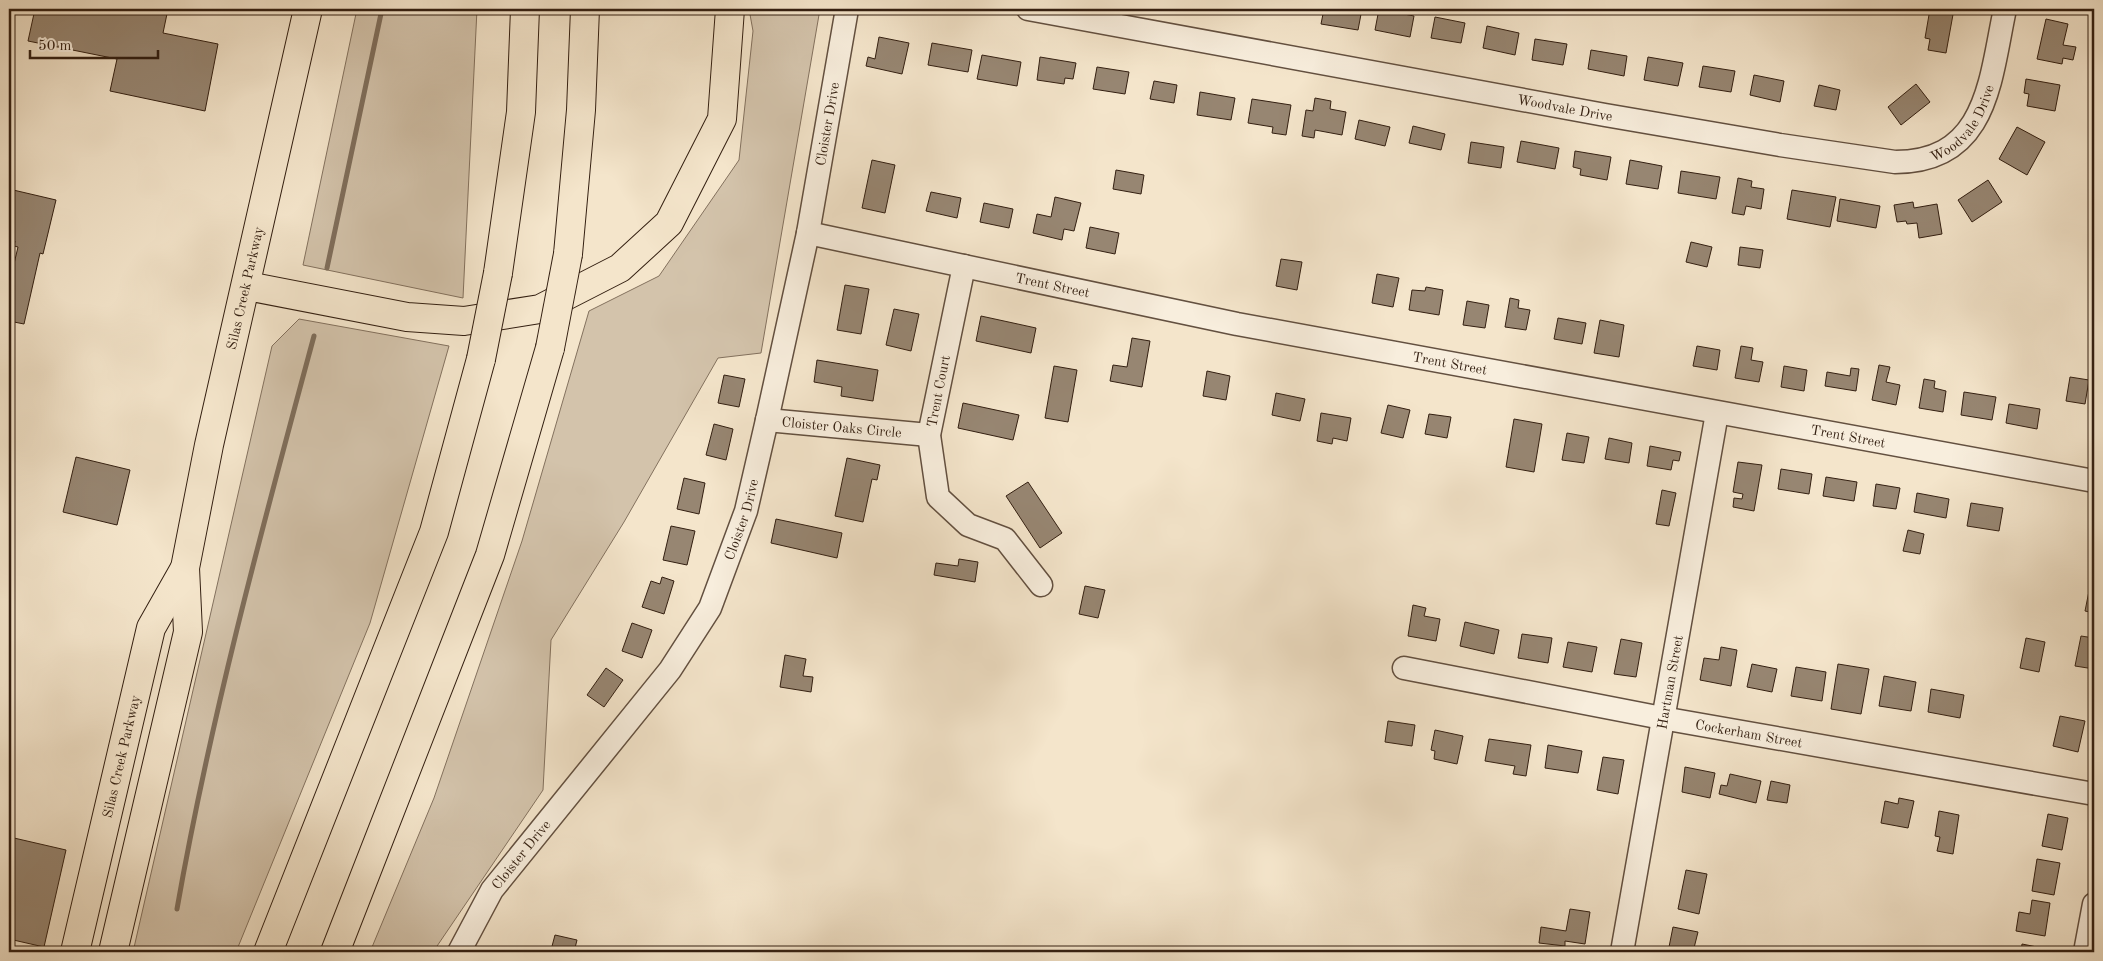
<svg xmlns="http://www.w3.org/2000/svg" width="2103" height="961" font-family="'Old Standard TT',serif">
<rect width="100%" height="100%" fill="#f4e5cb"/>
<filter id="stains"><feTurbulence type="fractalNoise" baseFrequency=".004" numOctaves="4"/><feColorMatrix values="0 0 0 0 .2 0 0 0 0 .09 0 0 0 0 .02 0 0 0 .5 -.17"/></filter>
<radialGradient id="worn" r=".72"><stop offset=".6" stop-color="#630" stop-opacity="0"/><stop offset="1" stop-color="#630" stop-opacity=".3"/></radialGradient>
<g fill="#d3c3ab" stroke="#83715e">
<path d="M357 9H477L463 298 303 265Z"/>
<path d="M749 9H820L761 353 718 358 624 522 551 640 543 790 433 952H370L434 798 522 541 589 311 659 276 739 160 753 31Z"/>
<path d="M299 319 449 346 370 623 236 952H133L272 346Z"/>
</g>
<g fill="none" stroke-linecap="round" stroke-linejoin="round">
<g stroke="#7f6e5b" stroke-width="5">
<path d="M327 268 382 9"/>
<path d="M177 909C211 715 263 525 314 336"/>
</g>
</g>
<g fill="#978672" stroke="#331f11">
<path d="M35 9H168L163 33 218 44 205 111 110 91 117 59 28 41Z"/>
<path d="M1324 9H1362L1358 30 1321 24Z"/>
<path d="M1379 9 1414 16 1410 37 1375 30Z"/>
<path d="M1930 9H1954L1946 53 1928 50 1930 39 1925 38Z"/>
<path d="M1435 17 1465 23 1461 43 1431 38Z"/>
<path d="M2046 19 2068 24 2063 45 2076 47 2073 60 2063 58 2062 64 2037 59Z"/>
<path d="M1487 26 1519 33 1515 55 1483 48Z"/>
<path d="M879 37 909 43 902 74 866 66 868 57 875 59Z"/>
<path d="M1535 39 1567 44 1563 65 1532 60Z"/>
<path d="M932 43 972 50 968 72 928 65Z"/>
<path d="M1591 50 1627 56 1624 76 1588 69Z"/>
<path d="M982 55 1021 62 1017 86 977 79Z"/>
<path d="M1040 57 1076 63 1073 79 1065 78 1064 84 1037 80Z"/>
<path d="M1648 57 1683 63 1678 86 1644 80Z"/>
<path d="M1703 66 1735 71 1731 92 1699 87Z"/>
<path d="M1097 67 1129 72 1125 94 1093 89Z"/>
<path d="M1754 75 1784 81 1780 102 1750 95Z"/>
<path d="M2026 79 2060 85 2055 111 2027 106 2029 94 2024 93Z"/>
<path d="M1154 81 1177 85 1174 103 1150 99Z"/>
<path d="M1916 84 1930 102 1901 125 1888 107Z"/>
<path d="M1819 85 1840 90 1836 110 1814 106Z"/>
<path d="M1200 92 1235 98 1231 120 1197 115Z"/>
<path d="M1315 98 1331 101 1330 109 1346 112 1342 135 1315 130 1314 138 1302 136 1306 110 1313 111Z"/>
<path d="M1252 99 1291 105 1286 135 1272 133 1273 127 1248 123Z"/>
<path d="M1359 120 1390 127 1385 146 1355 139Z"/>
<path d="M1413 126 1445 134 1441 150 1409 143Z"/>
<path d="M2017 127 2045 142 2027 175 1999 159Z"/>
<path d="M1521 141 1559 148 1555 169 1517 162Z"/>
<path d="M1471 142 1504 147 1501 168 1468 163Z"/>
<path d="M1575 151 1611 157 1607 180 1580 175 1581 169 1573 167Z"/>
<path d="M872 160 895 165 885 213 862 208Z"/>
<path d="M1630 160 1662 166 1658 189 1626 184Z"/>
<path d="M1116 170 1144 175 1141 194 1113 189Z"/>
<path d="M1681 171 1720 177 1716 199 1678 193Z"/>
<path d="M1738 178 1752 181 1751 187 1764 189 1761 209 1746 206 1744 215 1732 213Z"/>
<path d="M1988 180 2002 202 1972 222 1958 200Z"/>
<path d="M9 189 56 200 43 254 40 253 24 324 9 321V267L13 268 18 247 14 246 15 241 9 240Z"/>
<path d="M1792 190 1836 197 1830 227 1787 219Z"/>
<path d="M931 192 961 198 957 218 926 211Z"/>
<path d="M1055 197 1081 203 1074 231 1064 229 1062 240 1033 233 1037 214 1051 217Z"/>
<path d="M1840 199 1880 206 1876 228 1837 221Z"/>
<path d="M1913 202 1914 208 1937 204 1942 234 1919 238 1917 223 1907 224 1906 221 1897 222 1894 205Z"/>
<path d="M984 203 1013 209 1009 228 980 222Z"/>
<path d="M1090 227 1119 233 1115 254 1086 248Z"/>
<path d="M1691 242 1712 247 1707 267 1686 262Z"/>
<path d="M1740 247 1763 250 1760 268 1738 265Z"/>
<path d="M1281 259 1302 262 1297 290 1276 286Z"/>
<path d="M1377 274 1399 278 1393 307 1372 303Z"/>
<path d="M845 285 869 289 861 334 837 330Z"/>
<path d="M1426 287 1443 290 1439 315 1409 310 1412 290 1425 291Z"/>
<path d="M1510 298 1519 300 1518 308 1530 310 1526 330 1505 327Z"/>
<path d="M1467 301 1489 305 1485 328 1463 325Z"/>
<path d="M894 309 919 314 911 351 886 345Z"/>
<path d="M981 316 1036 328 1031 353 976 341Z"/>
<path d="M1558 318 1586 323 1582 344 1554 339Z"/>
<path d="M1600 320 1624 325 1619 357 1594 353Z"/>
<path d="M1132 338 1150 341 1142 387 1110 381 1113 365 1127 367Z"/>
<path d="M1697 346 1720 350 1717 370 1693 366Z"/>
<path d="M1741 346 1753 348 1751 360 1763 362 1759 382 1735 378Z"/>
<path d="M817 360 878 370 873 401 841 396 842 387 814 382Z"/>
<path d="M1879 365 1890 367 1886 382 1900 385 1896 405 1872 400Z"/>
<path d="M1054 366 1077 370 1068 422 1045 418Z"/>
<path d="M1784 366 1807 370 1804 391 1781 387Z"/>
<path d="M1851 368 1859 369 1856 391 1825 386 1827 372 1850 376Z"/>
<path d="M1207 371 1230 376 1226 400 1203 396Z"/>
<path d="M724 375 745 379 739 407 718 403Z"/>
<path d="M2070 377 2089 380 2085 404 2066 401Z"/>
<path d="M1924 379 1935 381 1934 388 1946 391 1943 412 1919 408Z"/>
<path d="M1964 392 1996 397 1992 420 1961 415Z"/>
<path d="M1276 393 1305 399 1300 421 1272 415Z"/>
<path d="M963 403 1019 415 1013 440 958 428Z"/>
<path d="M2009 404 2040 409 2037 429 2006 423Z"/>
<path d="M1388 405 1410 410 1403 438 1381 433Z"/>
<path d="M1321 413 1351 418 1347 441 1333 438 1332 444 1317 441Z"/>
<path d="M1429 414 1451 417 1447 438 1425 434Z"/>
<path d="M1514 419 1542 424 1534 472 1506 467Z"/>
<path d="M714 424 733 429 726 460 706 455Z"/>
<path d="M1567 433 1589 437 1584 463 1562 460Z"/>
<path d="M1609 438 1632 443 1629 463 1605 459Z"/>
<path d="M1650 446 1681 452 1679 461 1673 460 1671 470 1647 466Z"/>
<path d="M76 457 130 470 117 525 63 512Z"/>
<path d="M847 458 880 465 877 480 872 479 863 522 835 516Z"/>
<path d="M1738 462 1762 465 1754 511 1733 507 1734 498 1742 499 1743 494 1733 492Z"/>
<path d="M1781 469 1812 474 1809 494 1778 489Z"/>
<path d="M1826 477 1857 482 1854 501 1823 496Z"/>
<path d="M684 478 705 483 699 514 677 509Z"/>
<path d="M1028 482 1062 533 1040 548 1006 496Z"/>
<path d="M1876 484 1900 488 1896 509 1873 506Z"/>
<path d="M1662 490 1676 493 1669 526 1656 524Z"/>
<path d="M1917 493 1949 499 1946 518 1914 512Z"/>
<path d="M1971 503 2003 508 1999 531 1967 526Z"/>
<path d="M776 519 842 533 837 558 771 543Z"/>
<path d="M671 526 695 531 687 565 663 560Z"/>
<path d="M1908 530 1924 534 1920 554 1903 551Z"/>
<path d="M959 559 978 562 975 582 934 575 936 563 958 566Z"/>
<path d="M662 577 674 581 664 614 642 607 651 581 660 584Z"/>
<path d="M2091 581 2094 582V613L2085 611Z"/>
<path d="M1085 586 1105 590 1098 618 1079 614Z"/>
<path d="M1413 605 1426 608 1424 616 1440 619 1436 641 1408 636Z"/>
<path d="M1465 622 1499 630 1494 654 1460 646Z"/>
<path d="M632 623 652 630 642 658 622 651Z"/>
<path d="M1522 634 1552 638 1548 663 1518 658Z"/>
<path d="M2081 636 2094 638V669L2075 666Z"/>
<path d="M2026 638 2045 642 2039 672 2020 668Z"/>
<path d="M1621 639 1642 643 1636 677 1614 674Z"/>
<path d="M1568 642 1597 647 1592 672 1563 667Z"/>
<path d="M1721 647 1737 650 1731 686 1700 680 1704 658 1719 660Z"/>
<path d="M785 655 806 659 803 676 813 677 811 692 780 687Z"/>
<path d="M1752 664 1777 669 1772 692 1747 687Z"/>
<path d="M1838 664 1869 669 1861 714 1831 709Z"/>
<path d="M1796 667 1826 672 1822 701 1791 696Z"/>
<path d="M606 668 623 680 604 707 587 695Z"/>
<path d="M1884 676 1916 682 1911 711 1879 706Z"/>
<path d="M1931 689 1964 695 1960 718 1928 712Z"/>
<path d="M2060 716 2085 721 2078 752 2053 746Z"/>
<path d="M1388 721 1415 725 1412 746 1385 742Z"/>
<path d="M1435 730 1463 736 1457 764 1434 759 1435 751 1431 750Z"/>
<path d="M1489 739 1531 745 1526 776 1513 774 1515 766 1485 761Z"/>
<path d="M1548 745 1582 751 1578 773 1545 768Z"/>
<path d="M1603 757 1624 760 1618 794 1597 790Z"/>
<path d="M1685 767 1715 773 1710 798 1682 792Z"/>
<path d="M1730 774 1761 781 1756 803 1719 794 1721 785 1727 786Z"/>
<path d="M1771 781 1790 785 1787 803 1767 800Z"/>
<path d="M1899 798 1914 801 1908 828 1881 823 1885 801 1898 804Z"/>
<path d="M1939 811 1959 815 1953 854 1937 851 1940 837 1935 836Z"/>
<path d="M2048 814 2068 818 2062 850 2042 846Z"/>
<path d="M14 838 66 850 44 947 9 939V859Z"/>
<path d="M2037 859 2060 863 2054 895 2032 891Z"/>
<path d="M1686 870 1707 874 1699 914 1678 909Z"/>
<path d="M2032 900 2050 903 2045 936 2016 931 2019 912 2030 914Z"/>
<path d="M1570 909 1590 912 1585 944 1565 941V946L1539 943 1541 927 1566 931Z"/>
<path d="M1673 927 1698 932 1693 952H1668Z"/>
<path d="M555 935 577 940 574 952H541L542 947 551 950Z"/>
<path d="M2022 944 2042 948V952H2005V949L2021 952Z"/>
</g>
<g fill="none" stroke-linecap="round" stroke-linejoin="round">
<defs>
<g id="minor">
<path id="s1" d="M1028 9 1605 115 1780 145 1895 162C1988 162 1990 79 2005 9"/>
<path id="s2" d="M808 233 1237 324 2094 481"/>
<path d="M964 266 929 435 938 497 968 525 1005 539 1041 585"/>
<path id="s3" d="M767 420 929 435"/>
<path id="s4" d="M1404 668 1662 718 2094 794"/>
<path id="s5" d="M459 952 492 890 670 670 710 608 746 511 767 420 808 233 847 9"/>
<path id="s6" d="M1622 952 1717 413"/>
<path d="M2085 952 2094 904"/>
</g>
<g id="major">
<path id="s7" d="M75 952 151 628 185 568"/>
<path id="s8" d="M113 952 188 632 185 568 209 445 308 9"/>
</g>
<g id="highway">
<path d="M568 254 581 110 585 9"/>
<path d="M498 273 521 112 525 9"/>
<path d="M247 286 407 317 464 321 540 309 620 268 669 223 722 119 730 9"/>
<path d="M268 952 434 532 481 359"/>
<path d="M335 952 490 555 550 348"/>
</g>
</defs>
<use href="#minor" stroke="#635040" stroke-width="25"/>
<use href="#major" stroke="#331f11" stroke-width="30"/>
<use href="#highway" stroke="#331f11" stroke-width="30"/>
<use href="#minor" stroke="#f8eedd" stroke-width="22"/>
<use href="#major" stroke="#f4e5cb" stroke-width="28"/>
<use href="#highway" stroke="#f4e5cb" stroke-width="28"/>
<defs>
<g id="highway-bridge">
<path d="M550 348 568 254"/>
<path d="M481 359 498 273"/>
</g>
</defs>
<use href="#highway-bridge" stroke="#331f11" stroke-width="30" stroke-linecap="butt"/>
<use href="#highway-bridge" stroke="#f4e5cb" stroke-width="28"/>
</g>
<g text-anchor="middle" stroke-width="4.5" stroke-linejoin="round" paint-order="stroke">
<g font-size="14" fill="#331f11" stroke="#f8eedd">
<text dy="5" stroke="none"><textPath href="#s1" startOffset="546">Woodvale Drive</textPath></text>
<text dy="5" stroke="none"><textPath href="#s1" startOffset="965">Woodvale Drive</textPath></text>
<text dy="5" stroke="none"><textPath href="#s5" startOffset="926">Cloister Drive</textPath></text>
<text dy="5" stroke="none"><textPath href="#s2" startOffset="250">Trent Street</textPath></text>
<text dy="5" stroke="none"><textPath href="#s8" startOffset="679">Silas Creek Parkway</textPath></text>
<text dy="5" stroke="none"><textPath href="#s2" startOffset="655">Trent Street</textPath></text>
<text transform="translate(938 391) rotate(-79)" y="5">Trent Court</text>
<text dy="5" stroke="none"><textPath href="#s3" startOffset="75">Cloister Oaks Circle</textPath></text>
<text dy="5" stroke="none"><textPath href="#s2" startOffset="1060">Trent Street</textPath></text>
<text dy="5" stroke="none"><textPath href="#s5" startOffset="521">Cloister Drive</textPath></text>
<text dy="5" stroke="none"><textPath href="#s6" startOffset="274">Hartman Street</textPath></text>
<text dy="5" stroke="none"><textPath href="#s4" startOffset="351">Cockerham Street</textPath></text>
<text dy="5" stroke="none"><textPath href="#s7" startOffset="201">Silas Creek Parkway</textPath></text>
<text dy="5" stroke="none"><textPath href="#s5" startOffset="116">Cloister Drive</textPath></text>
</g>
</g>
<rect width="2103" height="961" fill="none" stroke="#f4e5cb" stroke-width="30"/>
<rect x="10" y="10" width="2083" height="941" fill="none" stroke="#331f11" stroke-width="2.5"/>
<rect x="15" y="15" width="2073" height="931" fill="none" stroke="#331f11"/>
<path d="M30 50v8h128v-8" fill="none" stroke="#331f11" stroke-width="2.5"/>
<text x="38" y="50" font-size="15" fill="#331f11" stroke="#f8eedd" stroke-width="4" paint-order="stroke">50 m</text>
<rect width="100%" height="100%" filter="url(#stains)"/>
<rect width="100%" height="100%" fill="url(#worn)"/>
</svg>
